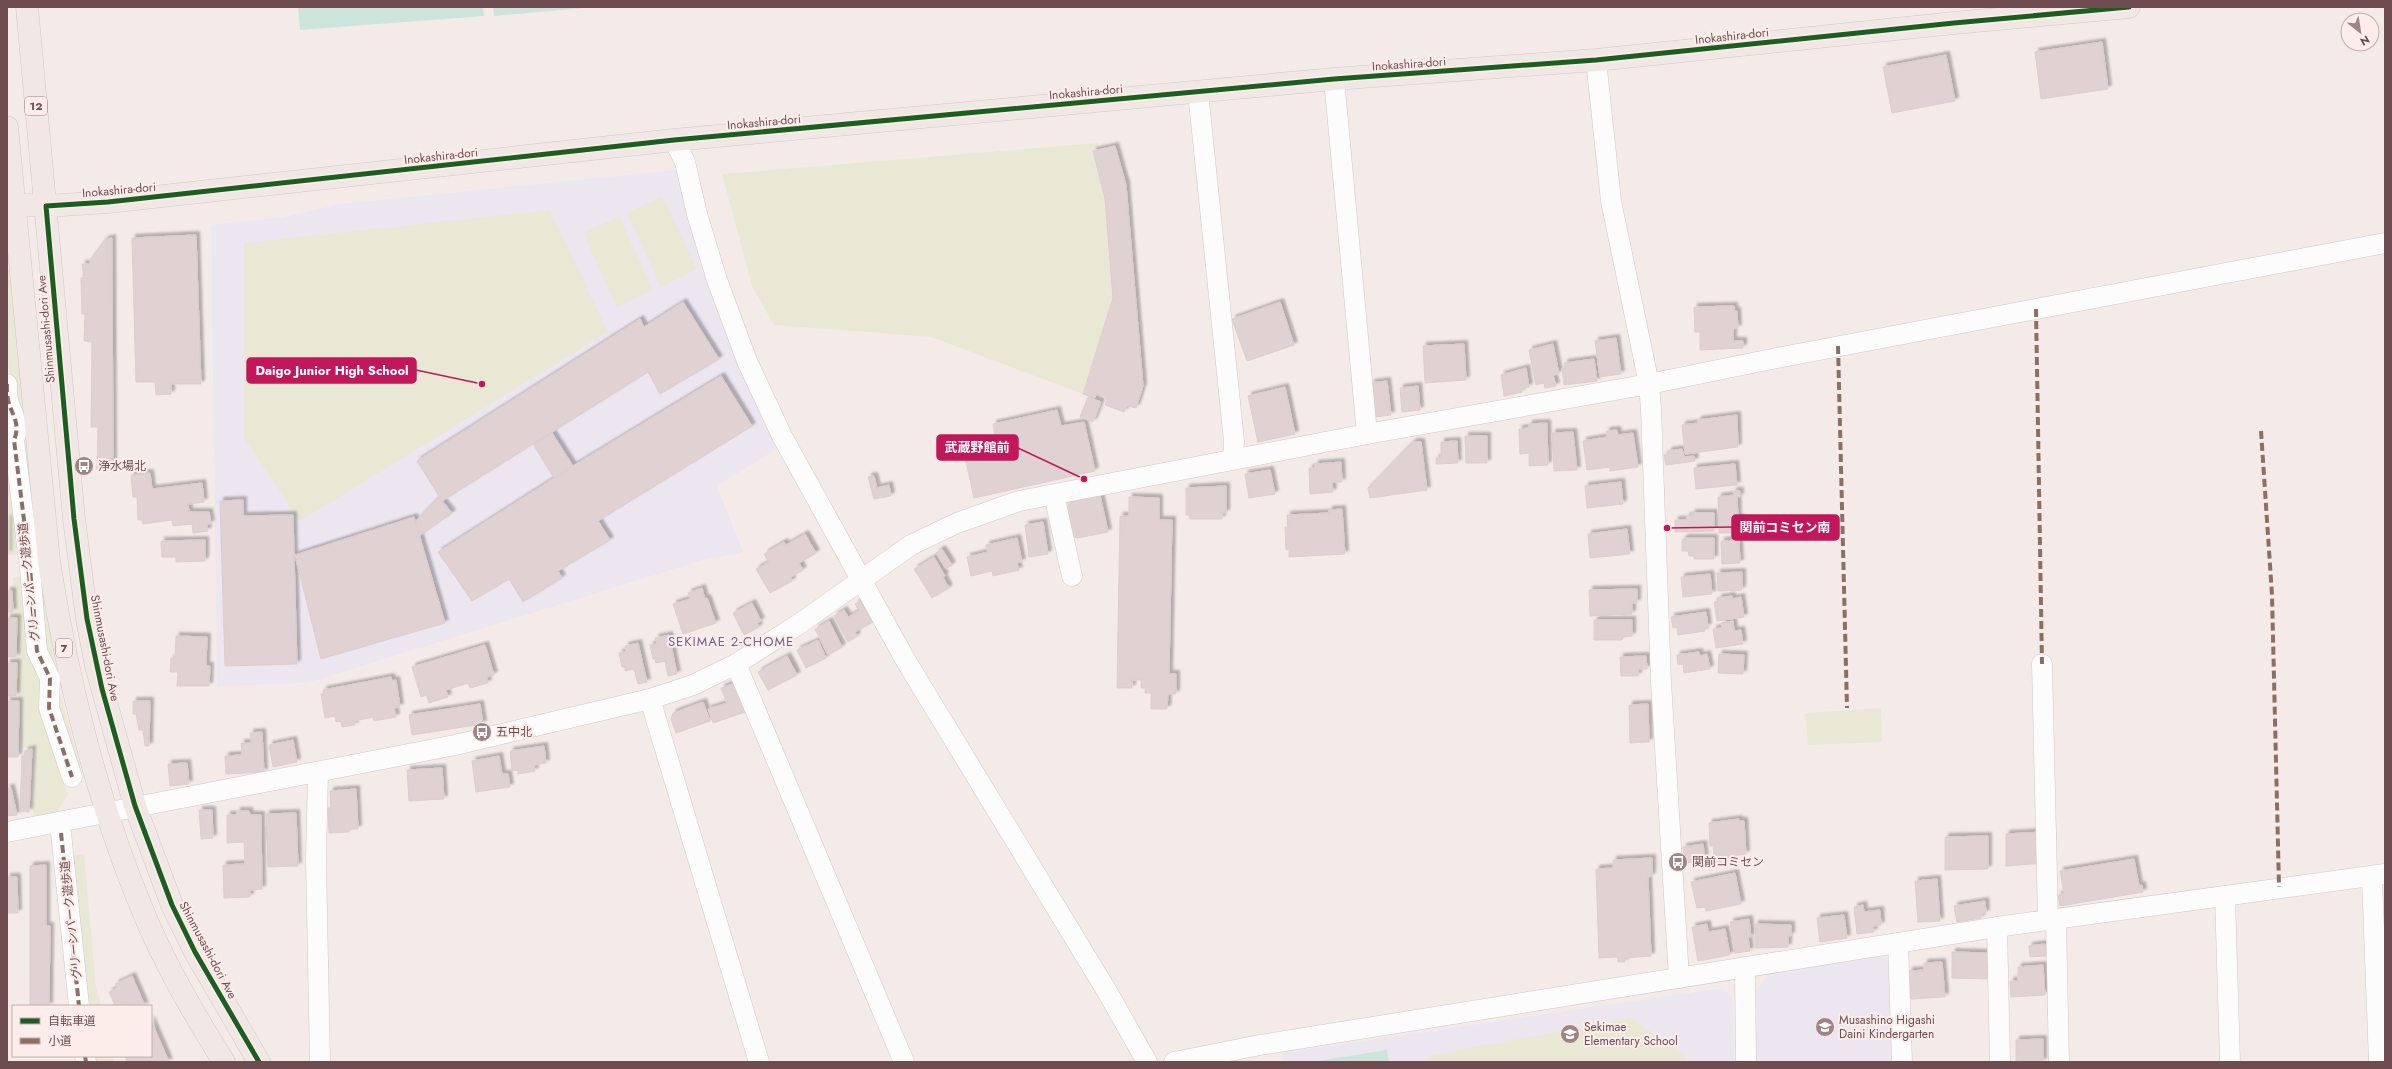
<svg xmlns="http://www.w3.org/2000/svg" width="2392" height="1069" font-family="Jost,'Noto Sans JP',sans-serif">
<defs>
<filter id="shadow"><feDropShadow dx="3.5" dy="-3.5" stdDeviation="1" flood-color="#0004"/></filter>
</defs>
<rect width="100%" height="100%" fill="#f4ebe9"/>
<g fill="#ece6f0">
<path d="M678 170 778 448 717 486 743 552 703 560 307 683 217 686 211 225 283 217 340 204Z"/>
<path d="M1881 956 1893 966 1896 1062H1756V991L1768 974Z"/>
<path d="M1722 988 1732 998 1734 1062H1284L1282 1053Z"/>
</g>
<g fill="#e9e8d5">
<path d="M1098 143 1099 148 1093 151 1105 199 1113 298 1083 394 931 337 774 325 752 286 722 174Z"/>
<path d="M662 196 697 269 661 287 627 213Z"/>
<path d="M550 210 608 332 300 521 244 438V243Z"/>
<path d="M619 216 653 290 617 307 583 233Z"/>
<path d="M10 270 39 564 60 693 82 772 74 776 44 660 11 400 7 342V271Z"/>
<path d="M7 408 24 555H9Z"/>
<path d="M13 577H26L62 778 68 794 57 813 33 817 35 753 33 747 21 748Z"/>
<path d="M1881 708 1882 742 1808 745 1805 713Z"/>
<path d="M84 854 96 987 101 1006H72L55 857Z"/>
<path d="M1631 1018 1685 1056V1062H1429L1427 1056Z"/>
<path d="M78 1056H113L114 1062H78Z"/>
</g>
<g fill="#cce4dc">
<path d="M298 7H483L484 16 300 30Z"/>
<path d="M493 7H595L494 16Z"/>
<path d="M1387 1050 1389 1062H1311Z"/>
</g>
<g fill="#e0d1d2" stroke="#ddcdcc" filter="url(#shadow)">
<path d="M2102 42 2108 89 2041 99 2035 52Z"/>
<path d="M1946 55 1955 101 1892 113 1883 67Z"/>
<path d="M1115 146 1126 185 1143 386 1136 408 1127 406 1124 412 1105 405 1107 400 1105 396 1096 394 1095 398 1083 394 1113 298 1105 199 1093 151Z"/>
<path d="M196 235 201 384H171V394L156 395 155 382H136L132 238Z"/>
<path d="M112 238 113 469H97L98 427H91L92 342 84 341 85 314H82L81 278H84L82 264H90V260L105 240Z"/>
<path d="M683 302 719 359 660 394 648 372 442 501 417 461 640 319 644 327Z"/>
<path d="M1280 302 1294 345 1247 361 1232 319Z"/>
<path d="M1734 306V311H1737L1738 328 1733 329V341H1743V348L1700 350V332H1695L1694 307Z"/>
<path d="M1616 338 1621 374 1600 377 1595 341Z"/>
<path d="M1464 344 1466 380 1425 383 1423 346Z"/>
<path d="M1553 344 1559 374 1553 375 1556 386 1545 388 1544 383 1536 385 1529 350Z"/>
<path d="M1594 359 1597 381 1564 385 1562 368H1565L1564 363Z"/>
<path d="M1526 368 1529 387 1521 389 1522 392 1504 396 1501 375Z"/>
<path d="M721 376 752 426 598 521 610 540 558 571 562 578 523 602 509 579 472 601 438 552 573 466Z"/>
<path d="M1387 381 1391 415 1375 417 1371 383Z"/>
<path d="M1418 386 1420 410 1402 412 1400 388Z"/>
<path d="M1285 387 1295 434 1258 442 1248 396Z"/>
<path d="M1088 397 1101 402 1093 422 1080 417Z"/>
<path d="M1057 410 1061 426 1084 422 1095 471 974 498 963 448 996 441 993 424Z"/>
<path d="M1737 415 1738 447 1685 454 1682 425 1698 423V420Z"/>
<path d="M1547 423 1548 465 1529 466V453L1520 454 1519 429 1528 428 1529 424Z"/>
<path d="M1617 430 1618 435 1633 433 1638 467 1610 471V467L1587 470 1583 441 1607 437 1606 431Z"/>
<path d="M1573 432 1577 470 1554 471 1552 433Z"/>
<path d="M552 433 573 466 554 478 533 444Z"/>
<path d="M1465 436H1487V463H1466Z"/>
<path d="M1457 441 1458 463 1436 464V458H1441V442Z"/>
<path d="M1413 442H1421L1427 490 1370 498 1368 488Z"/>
<path d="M1682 449 1684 457 1694 456 1695 461 1666 465 1664 455 1669 454 1668 451Z"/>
<path d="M1341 462 1342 482H1332L1333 492 1310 494 1309 468H1315V464Z"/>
<path d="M1735 464 1737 485 1696 489 1694 468Z"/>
<path d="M1270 470 1275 494 1249 498 1245 474Z"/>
<path d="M150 473 152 489 202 483 204 502 188 504 189 512H209L211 524H207L208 531 193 533 192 524 173 526 172 520 143 524 142 520H138L137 497H133L131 475Z"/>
<path d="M874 476 877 488 889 485 891 496 874 499 868 477Z"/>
<path d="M1621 482 1623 504 1587 508 1585 486Z"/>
<path d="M1226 486V513H1222V519H1189L1190 515H1186V488Z"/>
<path d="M1733 491H1740V497H1737L1738 518H1741L1742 525H1738L1740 533H1719L1718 497 1734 495Z"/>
<path d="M1100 495 1108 532 1077 538 1072 536 1066 508H1068V502Z"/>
<path d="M439 497 452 513 419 536 415 522Z"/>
<path d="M1129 497 1159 498V520H1172L1169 674H1176V694H1168L1167 709H1151V693H1145V688H1141V680H1132V688H1117L1120 516H1129Z"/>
<path d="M243 500V516L293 515 297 664 225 666 220 501Z"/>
<path d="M1342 509 1345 554 1289 557V549L1286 550 1285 527H1288L1287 515 1329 513V510Z"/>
<path d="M1692 513H1714V531L1675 532V520H1687V516H1692Z"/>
<path d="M414 517 445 623 321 659 295 555Z"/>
<rect x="7" y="519" width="1" height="35"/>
<path d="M1043 522 1048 554 1029 557 1025 525Z"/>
<path d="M1627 529 1630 554 1590 558 1588 534Z"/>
<path d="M805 534 816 553 799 563 803 570 791 577 792 581 770 593 756 569 769 562 764 554 784 542 786 545Z"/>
<path d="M1017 538 1022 562 1017 563 1019 570 993 576 992 571 971 576 967 557 988 552 986 545Z"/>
<path d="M1685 538H1714V559H1694V556H1689L1688 551H1682V540Z"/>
<path d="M205 540V561L176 562V557H162L161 541Z"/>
<path d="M1739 540 1740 563 1722 564 1721 541Z"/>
<path d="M942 549 952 565 946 569 936 553Z"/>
<path d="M934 557 945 576 943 577 949 588 932 598 914 569Z"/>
<path d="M1742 572V590L1718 591 1717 573Z"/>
<path d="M1710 574 1712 594 1683 597 1681 577Z"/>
<path d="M702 588 705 599 707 598 716 623 683 634 673 604 690 599 688 593Z"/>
<path d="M1637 589V603H1632V614L1590 616 1589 590Z"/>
<path d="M7 591H12L13 612H7Z"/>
<path d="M1732 596V599L1741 597 1744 617 1717 621 1714 602 1719 601 1718 598Z"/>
<path d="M860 601 873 622 855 632 857 636 848 642 834 616 844 610 848 617 859 611 855 604Z"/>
<path d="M752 603 761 621 757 623 759 627 744 635 733 613Z"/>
<path d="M1706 612 1708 627H1704L1705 631 1678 635 1677 627 1673 628 1671 617Z"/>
<path d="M7 618H17L16 657H7Z"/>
<path d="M1594 620H1632V636L1622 637V640H1594Z"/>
<path d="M829 621 842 647 828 655 815 629Z"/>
<path d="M1733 621 1734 631 1741 630 1743 644 1716 648 1713 629 1722 628 1721 623Z"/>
<path d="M669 635 677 674 668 676 665 661 656 663 655 659H653L650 645 657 644 655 638Z"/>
<path d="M176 636 207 637 206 666H210L209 686H177L178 672H170L171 658H175Z"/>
<path d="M818 640 826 658 806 668 797 650Z"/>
<path d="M638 643 647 682 638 684 634 669 625 671V667H622L619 653 626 652 625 646Z"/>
<path d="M485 645 494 675 487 677 488 683 470 688 468 683 446 690 448 697 429 703 427 695 421 697 412 667Z"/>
<path d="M1699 652 1700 656 1707 654 1710 669 1684 673 1683 664 1678 665 1677 655Z"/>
<path d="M1719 654 1744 655 1743 674 1718 673Z"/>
<path d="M787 656 797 675 768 690 758 672Z"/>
<path d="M1646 656 1647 669H1638V676H1621L1620 657Z"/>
<path d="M7 663H17L16 696H7Z"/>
<path d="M391 677 392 681 396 680 400 707 394 708 396 717 374 721 373 717 354 721 355 725 342 727 341 721 336 722 335 716 325 718 321 694H324L323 690Z"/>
<path d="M735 683 745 712 713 723 708 709 727 703 721 688Z"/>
<path d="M7 701H19L18 757H7Z"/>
<path d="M133 701H150L149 746H145L143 730H139L136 714H133Z"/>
<path d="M703 702 710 721 676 733 671 719 673 713Z"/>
<path d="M480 704 483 724 412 735 409 715Z"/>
<path d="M1648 704 1649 742 1630 743 1629 705Z"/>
<path d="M262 732 264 772 226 774 225 756 242 755 241 743H251L250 733Z"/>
<path d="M293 740 297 762 273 767 269 745Z"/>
<path d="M544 746 546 763 534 765 535 771 518 774V770L512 771 510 751Z"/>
<path d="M32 749 29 812 20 811 22 756 25 755V751Z"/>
<path d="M499 756 502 774H508L510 787 476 792 472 761Z"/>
<path d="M187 763 189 784 170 786 168 764Z"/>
<path d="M442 768 444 799 409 801 407 770Z"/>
<path d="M7 788H11L17 815 7 816Z"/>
<path d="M356 789 358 829H349V832L329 833 328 808H331L330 791Z"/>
<path d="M199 810H212L213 838 201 839Z"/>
<path d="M237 811H249L250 815H261L262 889 250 890V897L224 898 223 865 245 864 244 842 227 843V815H237Z"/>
<path d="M296 813 298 866 268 867 266 814Z"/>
<path d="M1739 819V821H1744L1746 854 1724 857 1725 861 1715 862 1713 846H1710L1709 823Z"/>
<path d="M2042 832 2044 863 2006 866V834Z"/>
<path d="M1988 836V869L1945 870V837Z"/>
<path d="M1703 844 1705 861 1685 863 1683 847Z"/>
<path d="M1652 858V876L1648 877 1651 956 1625 958V962H1618V957L1599 958 1596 869 1613 868V860Z"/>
<path d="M2134 859 2139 886 2142 885 2143 892 2060 906 2058 895 2064 894 2060 871Z"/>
<path d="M46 865V926H50L49 1006H30V866Z"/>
<path d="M1735 873 1741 904 1706 911 1705 907 1697 908 1691 882Z"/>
<path d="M7 877H17L18 913H7Z"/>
<path d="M1937 879 1940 921 1918 922 1915 881Z"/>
<path d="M1985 901 1986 913 1981 914V918L1957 922 1954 906Z"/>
<path d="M1863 905 1864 912 1880 910 1881 925 1873 926 1874 932 1857 934 1854 907Z"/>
<path d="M1844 915 1847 938 1820 942 1817 918Z"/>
<path d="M1749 919 1751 937H1748L1750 951 1735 953 1730 922Z"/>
<path d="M1707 924 1708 932 1725 929 1730 955 1698 961 1692 927Z"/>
<path d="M1755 924 1791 925V936H1788V947L1755 948Z"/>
<path d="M2045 944 2046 956 2030 957 2029 946Z"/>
<path d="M1952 952 1988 953 1987 979 1952 978Z"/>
<path d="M1942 962 1945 997 1911 999 1909 971 1924 970V963Z"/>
<path d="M2043 965 2045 995 2011 997 2010 981H2018V967Z"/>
<path d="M132 976 145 1006H115L109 992 117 988 115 984Z"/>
<path d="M151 1020 169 1062H127L125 1056H151Z"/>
<path d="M2043 1039V1062H2016V1040Z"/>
</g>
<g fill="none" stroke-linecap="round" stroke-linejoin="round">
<defs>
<g id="street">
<path d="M1596 60 1611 201 1649 384 1651 409 1661 682 1679 978"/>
<path d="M1334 79 1367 434"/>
<path d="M1198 92 1234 441 1233 459"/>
<path d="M674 140 685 162 697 214 717 280 747 361 782 436 906 661 1108 993 1147 1062"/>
<path d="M7 384C7 389 7 395 8 400 12 416 21 423 14 440L30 568 37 651 50 678 49 708 72 777"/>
<path d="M1054 495 1072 576"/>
<path d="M736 664 904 1062"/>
<path d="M2042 664 2048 920"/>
<path d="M650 699 759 1062"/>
<path d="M318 772 316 860 320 1062"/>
<path d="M7 832 455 745 650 699 693 685 736 664 799 624 911 545 957 523 1019 501 1367 434 1649 384 1782 357 2385 243"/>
<path d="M61 833 79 1006"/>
<path d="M2372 877 2379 1062"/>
<path d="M2225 896 2230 1062"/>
<path d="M2056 920 2059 1062"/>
<path d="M1997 927 2000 1062"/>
<path d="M1898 943 1902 1062"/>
<path d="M1745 968 1746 1062"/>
<path d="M85 1056 86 1062"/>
<path d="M1174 1062 1260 1045 1997 927 2385 874"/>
</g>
<g id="primary">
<path d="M27 7 74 519 87 619 96 666 135 806 172 905 195 952 259 1062"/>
<path d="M7 127 49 561C68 682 97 803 145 916 166 967 195 1016 224 1062"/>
<path d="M7 204 46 206 108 202 674 140 1334 79 1596 60 1954 23 2129 7"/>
</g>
</defs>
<use href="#street" stroke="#d1c6c6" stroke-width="21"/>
<use href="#primary" stroke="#d3c6c7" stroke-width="23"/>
<use href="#street" stroke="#fdfcfc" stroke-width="20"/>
<use href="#primary" stroke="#f1e8e5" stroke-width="22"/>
<g stroke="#8d6e63" stroke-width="4" stroke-dasharray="8 4" stroke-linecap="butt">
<path d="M2036 309 2042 664"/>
<path d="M1838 346 1847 708"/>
<path d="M7 384C7 389 7 395 8 400 12 416 21 423 14 440L30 568 37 651 50 678 49 708 72 777"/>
<path d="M2261 431 2272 595 2279 887"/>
<path d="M61 833 79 1006"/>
<path d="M85 1056 86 1062"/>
</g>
<defs>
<path id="cycleway" d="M259 1062 195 952 172 905 135 806 102 689 87 619 74 519 46 206 108 202 674 140 1334 79 1596 60 1954 23 2129 7"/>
</defs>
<use href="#cycleway" stroke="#fdedea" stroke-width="8"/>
<use href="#cycleway" stroke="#1b5e20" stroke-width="5"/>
</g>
<defs>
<symbol id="bus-disc" viewBox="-11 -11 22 22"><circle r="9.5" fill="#9e8485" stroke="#fdedea"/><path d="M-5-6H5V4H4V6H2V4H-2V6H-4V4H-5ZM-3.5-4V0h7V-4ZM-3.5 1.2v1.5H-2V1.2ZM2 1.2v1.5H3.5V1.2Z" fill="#fff"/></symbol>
<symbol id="school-disc" viewBox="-11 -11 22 22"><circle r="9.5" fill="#9e8485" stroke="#fdedea"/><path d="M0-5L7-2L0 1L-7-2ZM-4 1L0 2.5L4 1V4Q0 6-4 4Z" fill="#fff"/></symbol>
</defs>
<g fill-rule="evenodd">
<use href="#bus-disc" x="73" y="455" width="22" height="22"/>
<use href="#bus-disc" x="471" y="721" width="22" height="22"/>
<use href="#bus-disc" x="1667" y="851" width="22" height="22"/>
<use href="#school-disc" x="1814" y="1016" width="22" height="22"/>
<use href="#school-disc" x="1559" y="1023" width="22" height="22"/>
</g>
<g text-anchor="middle" stroke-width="4" stroke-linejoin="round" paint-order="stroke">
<g fill="#fdedea" stroke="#9a7c7e" stroke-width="1">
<rect x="25" y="97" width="22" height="18" rx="3"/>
<rect x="56" y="639" width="16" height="18" rx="3"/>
</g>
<g font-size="11" font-weight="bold" fill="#6f4c4f">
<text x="36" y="110">12</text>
<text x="64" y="652">7</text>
</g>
<g font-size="12" fill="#6f4c4f" stroke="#fdedea">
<text transform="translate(1732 36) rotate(-6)" y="4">Inokashira-dori</text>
<text transform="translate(1409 64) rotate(-4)" y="4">Inokashira-dori</text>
<text transform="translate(1086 92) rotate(-5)" y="4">Inokashira-dori</text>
<text transform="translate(764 122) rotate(-5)" y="4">Inokashira-dori</text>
<text transform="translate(441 156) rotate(-6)" y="4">Inokashira-dori</text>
<text transform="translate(119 190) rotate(-5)" y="4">Inokashira-dori</text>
<text transform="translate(46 329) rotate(-95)" y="4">Shinmusashi-dori Ave</text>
<text transform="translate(29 582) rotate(-96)" y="4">グリーンパーク遊歩道</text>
<text transform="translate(105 648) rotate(79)" y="4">Shinmusashi-dori Ave</text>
<text transform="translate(71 920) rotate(-96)" y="4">グリーンパーク遊歩道</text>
<text transform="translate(208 950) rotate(62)" y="4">Shinmusashi-dori Ave</text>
</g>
<g font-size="12" fill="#6f4c4f" stroke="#fdedea" text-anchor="start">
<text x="98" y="470">浄水場北</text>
<text x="496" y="736">五中北</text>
<text x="1692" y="866">関前コミセン</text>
<text x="1839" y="1024">Musashino Higashi<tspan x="1839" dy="14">Daini Kindergarten</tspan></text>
<text x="1584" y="1031">Sekimae<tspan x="1584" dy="14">Elementary School</tspan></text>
</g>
<g font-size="13" letter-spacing="1" fill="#6d658c" stroke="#fdedea">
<text x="731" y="646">SEKIMAE 2-CHOME</text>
</g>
</g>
<path fill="none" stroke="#c2185b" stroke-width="1.5" d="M482 384L416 370M1084 479L1018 448M1667 528L1732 527"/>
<g fill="#c2185b" stroke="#fdedea" stroke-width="1.5">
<circle cx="482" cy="384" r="4"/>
<circle cx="1084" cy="479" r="4"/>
<circle cx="1667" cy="528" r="4"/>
</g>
<g fill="#c2185b" stroke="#c2185b" stroke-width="1.5">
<rect x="247" y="358" width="169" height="25" rx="4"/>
<rect x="937" y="435" width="81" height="25" rx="4"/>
<rect x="1732" y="515" width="107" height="25" rx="4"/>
</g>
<g font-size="13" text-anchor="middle" font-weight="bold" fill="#fff">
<text x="332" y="375">Daigo Junior High School</text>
<text x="977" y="452">武蔵野館前</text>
<text x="1785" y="532">関前コミセン南</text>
</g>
<rect width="2392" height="1069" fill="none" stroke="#6f4c4f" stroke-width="16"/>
<rect x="12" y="1005" width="140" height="52" fill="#fdedea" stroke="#c4adac"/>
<rect x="20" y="1018" width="20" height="6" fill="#1b5e20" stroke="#c4adac"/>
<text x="48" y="1025" font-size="12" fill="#6f4c4f">自転車道</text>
<rect x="20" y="1038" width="20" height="6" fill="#8d6e63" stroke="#c4adac"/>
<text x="48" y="1045" font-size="12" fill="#6f4c4f">小道</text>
<g transform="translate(2360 32) rotate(150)"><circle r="19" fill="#fdedea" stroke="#c4adac"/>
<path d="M0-3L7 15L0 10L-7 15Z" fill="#9e8485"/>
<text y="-6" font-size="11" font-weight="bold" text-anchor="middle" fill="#6f4c4f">N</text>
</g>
</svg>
